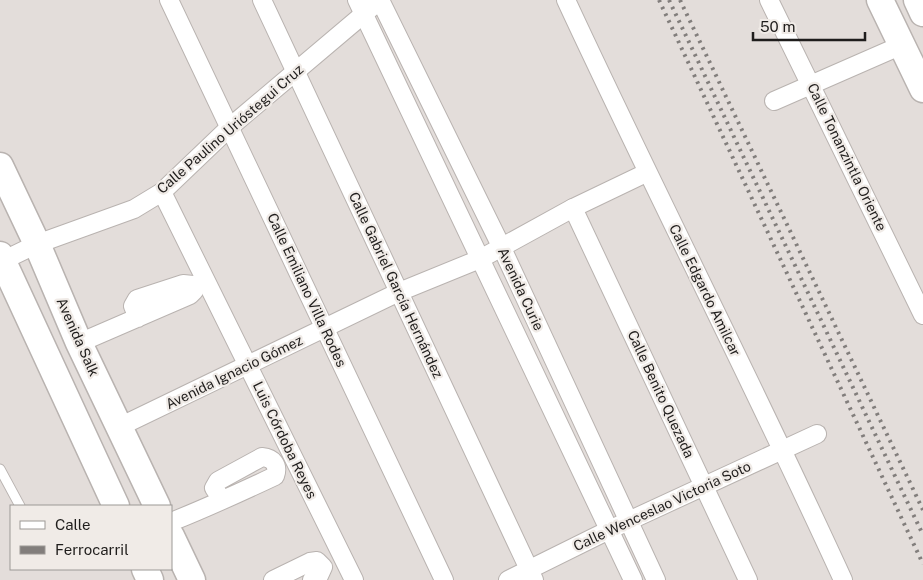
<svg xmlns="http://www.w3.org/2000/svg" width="923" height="580" font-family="'Public Sans',sans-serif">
<rect width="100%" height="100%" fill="#e3ddda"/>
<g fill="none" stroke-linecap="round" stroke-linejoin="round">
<defs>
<path id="lane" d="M0 469 20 506"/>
<g id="street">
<path d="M169 0 444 580"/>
<path d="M262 0 534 580"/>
<path d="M357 0 633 580"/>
<path d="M380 0 501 246 656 580"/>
<path d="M566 0C656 194 754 385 843 580"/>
<path d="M769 0 923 315"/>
<path d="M774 101 902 45"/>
<path d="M162 192 354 580"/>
<path d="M573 208 748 580"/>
<path d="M0 262 37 244 134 209 162 192 230 127 372 7"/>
<path d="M79 343 190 295 194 291 193 285 183 284 137 299 133 306 138 318"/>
<path d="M119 427 399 292 480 259 573 208 646 173"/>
<path d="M171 522C206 508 241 492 275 476 279 465 273 458 262 457L218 481 214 488 222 500"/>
<path d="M273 580 310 562 317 561 323 567 318 578 312 580"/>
<path d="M508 580 609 530 817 434"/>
</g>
<g id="secondary">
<path d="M880 0 923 89"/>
<path d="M917 0 923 13"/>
<path d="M0 166 37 244 79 343 157 506"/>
<path d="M0 255 116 506"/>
<path d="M171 536 192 580"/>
<path d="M145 569 150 580"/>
</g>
</defs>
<use href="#lane" stroke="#b9b3b0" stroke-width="11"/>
<use href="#street" stroke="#b9b3b0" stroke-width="20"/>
<use href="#secondary" stroke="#b9b3b0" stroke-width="29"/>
<use href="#lane" stroke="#fff" stroke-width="9"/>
<use href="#street" stroke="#fff" stroke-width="18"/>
<use href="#secondary" stroke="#fff" stroke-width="26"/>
<g stroke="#827e7c" stroke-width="4" stroke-dasharray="2.5 5" stroke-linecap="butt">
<path d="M659 0 923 564"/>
<path d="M669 0 923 535"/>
<path d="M680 0 923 510"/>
</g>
</g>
<g text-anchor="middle" stroke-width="4.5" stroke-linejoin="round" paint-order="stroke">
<g font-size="14" fill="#1f1d1c" stroke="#f0ebe7">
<text transform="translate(230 129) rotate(-41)" y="5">Calle Paulino Urióstegui Cruz</text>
<text transform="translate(847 157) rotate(64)" y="5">Calle Tonanzintla Oriente</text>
<text transform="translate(396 285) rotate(65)" y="5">Calle Gabriel García Hernández</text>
<text transform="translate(521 289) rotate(65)" y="5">Avenida Curie</text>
<text transform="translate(307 290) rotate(65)" y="5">Calle Emiliano Villa Rodes</text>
<text transform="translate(705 290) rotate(64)" y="5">Calle Edgardo Amilcar</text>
<text transform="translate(78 337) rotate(66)" y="5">Avenida Salk</text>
<text transform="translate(234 372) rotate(-26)" y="5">Avenida Ignacio Gómez</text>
<text transform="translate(661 394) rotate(65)" y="5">Calle Benito Quezada</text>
<text transform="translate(285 440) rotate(64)" y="5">Luis Córdoba Reyes</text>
<text transform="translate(662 506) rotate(-25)" y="5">Calle Wenceslao Victoria Soto</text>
</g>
</g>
<rect x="10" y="505" width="162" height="65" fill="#f0ebe7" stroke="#9c9996"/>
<rect x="20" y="521" width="25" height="8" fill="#ffffff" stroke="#9c9996"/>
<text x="55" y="530" font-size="15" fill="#1f1d1c">Calle</text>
<rect x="20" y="546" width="25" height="8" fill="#827e7c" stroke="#9c9996"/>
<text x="55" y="555" font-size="15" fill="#1f1d1c">Ferrocarril</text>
<path d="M753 32v8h112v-8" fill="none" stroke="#1f1d1c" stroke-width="2.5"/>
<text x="760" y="32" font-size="15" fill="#1f1d1c" stroke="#f0ebe7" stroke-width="4" paint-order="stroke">50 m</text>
</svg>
